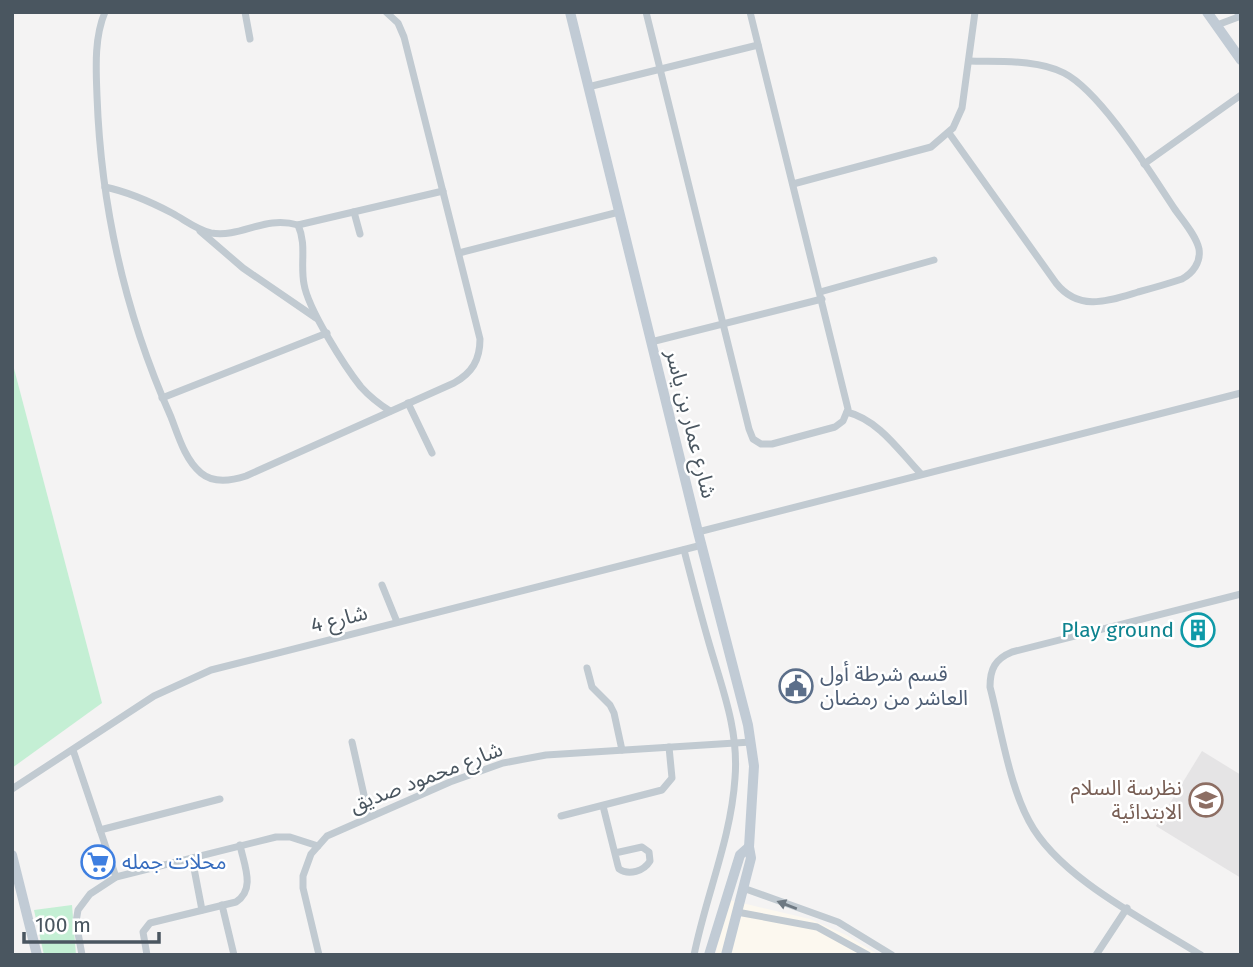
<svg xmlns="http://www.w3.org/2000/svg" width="1253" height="967" font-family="'Fira Sans','Noto Sans Arabic',sans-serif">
<rect width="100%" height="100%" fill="#f4f3f3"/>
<path fill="#fcf8ef" d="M721 898 810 919 846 935 879 955H716Z"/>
<path fill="#e5e4e5" d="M1202 751 1241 775V878L1156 826Z"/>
<g fill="#c4efd4">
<path d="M12 361 102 703 12 768Z"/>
<path d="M72 905 76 955H44L34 910Z"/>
</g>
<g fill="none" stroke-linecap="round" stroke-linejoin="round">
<g stroke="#c1cad1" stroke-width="7">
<path d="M105 12C94 38 96 69 97 96 101 207 126 316 171 417 178 435 185 460 201 473 214 484 231 481 246 476L454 383C472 373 480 360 480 339L404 37 398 23 386 12"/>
<path d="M245 12 250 39"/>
<path d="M646 12 749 429 753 439 761 444H772L835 427 843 421 848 409 750 12"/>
<path d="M1217 25 1241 16"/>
<path d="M588 87 758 45"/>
<path d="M949 133 1056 283C1079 312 1108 301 1138 292 1153 288 1167 284 1182 279 1193 273 1201 262 1199 249 1196 235 1182 220 1174 208 1150 172 1101 92 1064 73 1037 59 998 62 969 61"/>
<path d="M1144 164 1241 95"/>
<path d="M793 184 931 147 953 128 962 108 975 12"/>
<path d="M105 187C129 192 151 202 172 213 185 220 197 230 211 233 242 238 264 215 298 225L443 191"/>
<path d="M354 212 360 234"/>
<path d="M298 225C307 245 300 263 304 284 308 309 345 367 361 387 370 397 379 404 390 411"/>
<path d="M200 231 243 268 316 318"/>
<path d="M459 253 619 212"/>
<path d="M820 292 934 260"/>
<path d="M651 342 822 299"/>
<path d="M162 398 327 333"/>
<path d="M408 403 432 453"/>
<path d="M847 412C879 420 900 452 921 474"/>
<path d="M698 532 1241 393"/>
<path d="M684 550C692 581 700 612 709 643 722 688 739 730 735 778 731 839 706 895 694 955"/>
<path d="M382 585 397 622"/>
<path d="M587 668 592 687 610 705 614 713 622 750"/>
<path d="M352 742 369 817"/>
<path d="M73 750 116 877"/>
<path d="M12 789 154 696 211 670 702 545"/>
<path d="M603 806 618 866 619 869C629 876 644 871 650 861L649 852 642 847 615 853"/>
<path d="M561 816 662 790 672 778 669 747"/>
<path d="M100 830 220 799"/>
<path d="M192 858 202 910"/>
<path d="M743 888 838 922 892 955"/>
<path d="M222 905 234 955"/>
<path d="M737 912 817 927 868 955"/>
<path d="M82 955 76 922 78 910 90 894 116 877 276 837H290L318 846"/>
<path d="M147 955 143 932 150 923 236 902C256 889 244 865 240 845"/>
<path d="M319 955 303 888V876L311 854 327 836 450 782 503 763 546 755 751 742"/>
<path d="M1096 955 1127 908"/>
<path d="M1201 955C1147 921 1059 878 1029 821 1009 784 1001 729 990 687 990 669 995 659 1012 652L1241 594"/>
</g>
<g stroke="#c1cbd5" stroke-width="10">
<path d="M570 12 698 532 748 725 754 766 749 847 751 858 726 955"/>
<path d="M1207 12 1241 60"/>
<path d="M1239 12 1241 15"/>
<path d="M12 855 37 955"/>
<path d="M709 955 740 855 749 847"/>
</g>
</g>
<defs><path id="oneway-solid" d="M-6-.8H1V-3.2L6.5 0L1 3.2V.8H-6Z" transform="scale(1.75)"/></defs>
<use fill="#6e7982" href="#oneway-solid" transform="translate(787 905) rotate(-159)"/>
<defs>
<symbol id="building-ring" viewBox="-11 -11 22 22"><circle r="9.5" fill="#fff" stroke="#0f9aa8" stroke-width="1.5"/><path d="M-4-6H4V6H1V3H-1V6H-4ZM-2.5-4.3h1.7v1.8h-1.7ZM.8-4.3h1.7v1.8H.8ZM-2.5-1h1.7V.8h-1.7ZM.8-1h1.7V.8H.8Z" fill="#0f9aa8"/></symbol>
<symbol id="civic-ring" viewBox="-11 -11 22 22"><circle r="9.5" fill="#fff" stroke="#5c6f8a" stroke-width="1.5"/><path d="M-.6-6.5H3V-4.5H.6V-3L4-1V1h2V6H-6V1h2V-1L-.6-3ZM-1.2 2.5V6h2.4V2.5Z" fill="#5c6f8a"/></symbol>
<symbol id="school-ring" viewBox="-11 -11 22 22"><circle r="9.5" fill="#fff" stroke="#8d6e63" stroke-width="1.5"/><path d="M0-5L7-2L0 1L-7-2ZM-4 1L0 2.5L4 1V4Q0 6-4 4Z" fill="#8d6e63"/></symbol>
<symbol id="supermarket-ring" viewBox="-11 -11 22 22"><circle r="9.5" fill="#fff" stroke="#3f7fe0" stroke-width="1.5"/><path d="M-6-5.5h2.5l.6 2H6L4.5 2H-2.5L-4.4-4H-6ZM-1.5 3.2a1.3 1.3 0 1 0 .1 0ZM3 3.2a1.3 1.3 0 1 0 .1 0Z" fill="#3f7fe0"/></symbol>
</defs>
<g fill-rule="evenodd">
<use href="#building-ring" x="1179" y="611" width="38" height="38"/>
<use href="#civic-ring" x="777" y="667" width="38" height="38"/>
<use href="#school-ring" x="1187" y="781" width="38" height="38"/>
<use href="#supermarket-ring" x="79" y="843" width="38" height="38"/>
</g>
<g text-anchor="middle" stroke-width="5" stroke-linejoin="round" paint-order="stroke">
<g font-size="21" fill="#4a5660" stroke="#fff">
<text transform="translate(691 424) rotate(76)" y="7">شارع عمار بن ياسر</text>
<text transform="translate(339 619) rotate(-14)" y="7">شارع 4</text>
<text transform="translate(426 777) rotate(-21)" y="7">شارع محمود صديق</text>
</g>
<g font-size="21" fill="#0d838f" stroke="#fff" text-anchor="end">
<text x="1174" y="637">Play ground</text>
</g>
<g font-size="21" fill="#4e5e75" stroke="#fff" text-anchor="start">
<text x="820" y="681">قسم شرطة أول<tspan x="820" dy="24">العاشر من رمضان</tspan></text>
</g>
<g font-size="21" fill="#785e54" stroke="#fff" text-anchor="end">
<text x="1182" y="795">نظرسة السلام<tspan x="1182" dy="24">الابتدائية</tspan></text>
</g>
<g font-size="21" fill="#366cbe" stroke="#fff" text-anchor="start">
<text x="122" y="869">محلات جمله</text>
</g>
</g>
<rect width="1253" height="967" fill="none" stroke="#4a5660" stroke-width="28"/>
<path d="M24 932v10h135v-10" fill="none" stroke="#4a5660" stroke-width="3.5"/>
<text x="35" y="932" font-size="21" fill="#4a5660" stroke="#ffffff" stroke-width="5" paint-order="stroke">100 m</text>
</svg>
